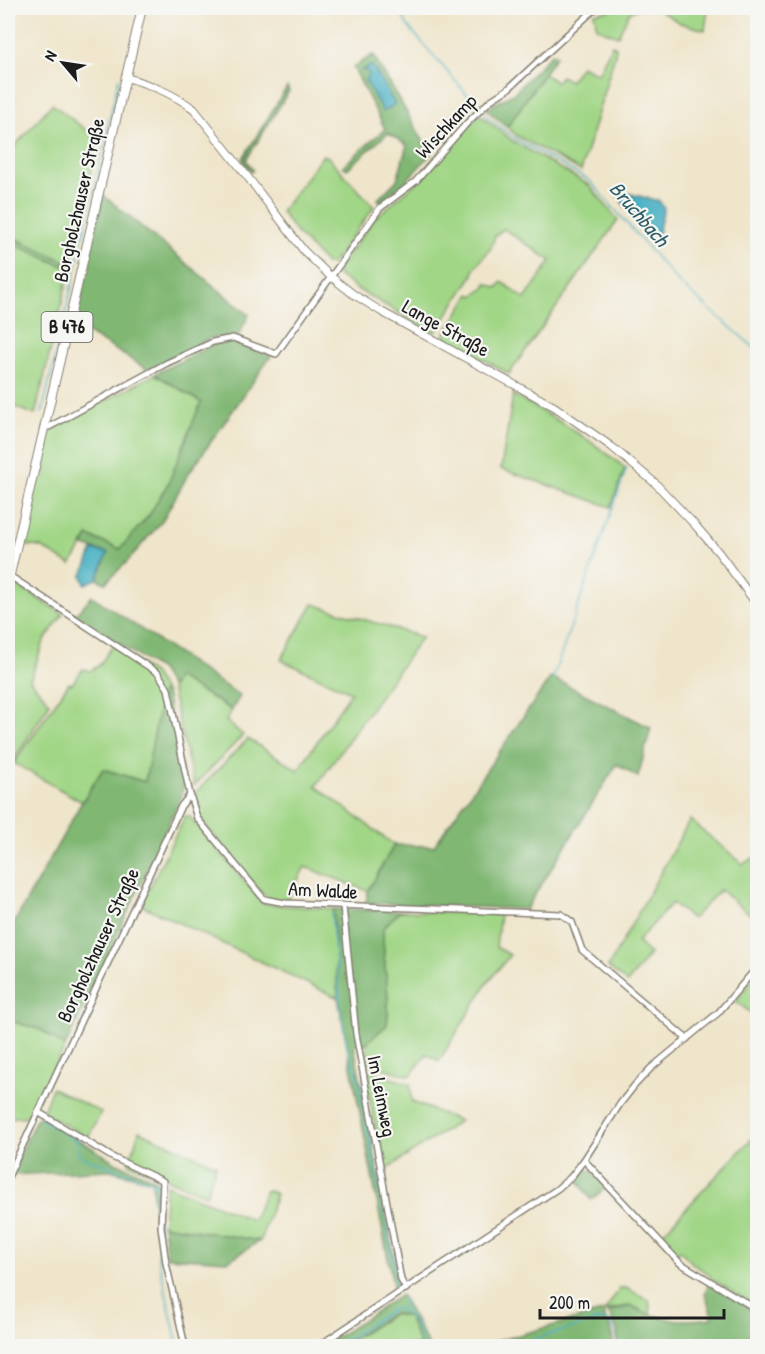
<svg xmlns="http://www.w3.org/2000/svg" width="765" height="1354" font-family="'Patrick Hand',sans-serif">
<rect width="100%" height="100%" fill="#f6f6f2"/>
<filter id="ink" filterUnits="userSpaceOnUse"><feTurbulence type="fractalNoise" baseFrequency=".0167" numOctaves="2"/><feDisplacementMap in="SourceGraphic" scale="12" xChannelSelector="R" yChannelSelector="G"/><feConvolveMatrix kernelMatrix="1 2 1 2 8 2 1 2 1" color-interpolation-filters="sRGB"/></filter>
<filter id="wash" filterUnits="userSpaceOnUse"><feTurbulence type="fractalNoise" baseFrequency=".008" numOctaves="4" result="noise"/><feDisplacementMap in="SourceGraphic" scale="24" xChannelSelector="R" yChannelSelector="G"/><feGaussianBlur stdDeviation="1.35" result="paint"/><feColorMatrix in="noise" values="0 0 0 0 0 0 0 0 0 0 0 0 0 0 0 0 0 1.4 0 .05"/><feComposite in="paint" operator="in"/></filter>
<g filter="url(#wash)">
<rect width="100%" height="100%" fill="#efe5cb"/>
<g fill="#a1d686" stroke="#5e7951" stroke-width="1.5">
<path d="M613 8H639L629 13 618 36 597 28 594 13 611 10Z"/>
<path d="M656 8H708L705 30 680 23Z"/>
<path d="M612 45 616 47 615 54 581 171 517 136 507 127 544 74 556 82 561 76 570 81 581 66 598 74Z"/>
<path d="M52 104 98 139 71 264 8 235V154Z"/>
<path d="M479 114 514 142 589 185 618 220 509 374 443 336 470 294 473 296 486 287V283L497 288 502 282 525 299 551 261 504 229 495 236 491 248 474 269 473 275 435 333 357 289 338 275V269L375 218 424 176Z"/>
<path d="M323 155 328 157 374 207 332 264H326L295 231 281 212Z"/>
<path d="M8 241 70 269 35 415 8 404Z"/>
<path d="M155 374 201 402 169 482 150 514 120 549 88 536 71 565 41 547 22 545 49 431Z"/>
<path d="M513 395C552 416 591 439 625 468L611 507 501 469Z"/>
<path d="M15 584 63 614 44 641 30 680 50 703 8 769V608Z"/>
<path d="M313 604 422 637 316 786 394 845 368 891 305 867 286 901 270 899 261 892 202 821 198 812 195 793 248 739 298 770 351 692 281 660Z"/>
<path d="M112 646 153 673 163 689 145 782 103 769 82 802 14 763 69 683 72 684 83 669 90 671 100 665Z"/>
<path d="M177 677 232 710 226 721 243 735 194 786 171 688Z"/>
<path d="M185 816H189L264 904 333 909 338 998 141 905Z"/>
<path d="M690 820 743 864 757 856V920L720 890 692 919 672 903 637 942 650 954 627 983 608 967Z"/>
<path d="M400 911 500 914 496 947 510 955 488 982 439 1061 427 1054 410 1076 369 1064 366 1043 387 1025C391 992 382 961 383 928Z"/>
<path d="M757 973V1018L736 1001Z"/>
<path d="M8 1020 41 1030 65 1047 30 1116 8 1118Z"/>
<path d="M370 1071 410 1084 412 1102 460 1121 384 1171 365 1075Z"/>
<path d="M52 1088 101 1112 88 1138 43 1112Z"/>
<path d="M139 1131 216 1165 206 1195 129 1163Z"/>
<path d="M757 1133V1307L710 1278 709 1274 694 1265 680 1250 676 1254 660 1236Z"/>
<path d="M166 1185 253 1220 266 1190 276 1194 260 1241 163 1225Z"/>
<path d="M620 1288H626L649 1300 651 1316 631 1305 605 1311Z"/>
<path d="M393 1314 408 1317 420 1346H343Z"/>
</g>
<g fill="#80b773" stroke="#4e6a48" stroke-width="1.5">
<path d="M552 53 556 56 507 127 487 110 494 104 513 94Z"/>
<path d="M373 55 431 154 404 183 380 202 378 199 397 180 407 145 388 133 347 169 343 166 385 129 353 67Z"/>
<path d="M287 87 289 91 246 160 253 170 251 172 242 160Z"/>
<path d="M103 195 249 315 238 336 211 338 148 370 75 325Z"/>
<path d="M8 235 71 264 70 269 8 241Z"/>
<path d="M232 342 271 356 189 473 162 521 126 563 105 583 97 579 108 553 83 546 88 536 120 549 150 514 169 482 201 402 155 374 214 344Z"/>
<path d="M92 596 240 696 232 710 177 677 171 688 160 670 75 615Z"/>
<path d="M551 677 651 728 638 777 617 764 526 909 366 903 368 891 394 845 434 846Z"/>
<path d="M163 689 166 693 184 782 182 795 65 1047 41 1030 8 1020V934L79 807 103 769 145 782Z"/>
<path d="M333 909 400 911 383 928C382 961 391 992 387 1025L366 1043 354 1046 400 1287 394 1290 338 998Z"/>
<path d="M41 1116 115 1162 156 1180 159 1184 156 1235 152 1181 110 1170 11 1175 36 1119Z"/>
<path d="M583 1168 591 1171 607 1187 591 1200 577 1179Z"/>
<path d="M163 1225 260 1241 228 1261 167 1257Z"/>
<path d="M709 1283 757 1313V1324L742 1346H621L618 1342 617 1330 608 1312 630 1306C661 1321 680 1322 713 1318L705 1294Z"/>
<path d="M401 1295 429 1346H420L409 1317 393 1313 341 1346H323Z"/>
<path d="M605 1311V1322L609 1324 614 1346H479Z"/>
</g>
<g fill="#44afc2" stroke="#30666f" stroke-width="1.5">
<path d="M372 65 395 104 383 112 365 80 369 75 367 71 362 70Z"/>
<path d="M614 190 659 201 664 208 657 237 631 215Z"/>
<path d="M93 550 108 553 97 579 85 584 82 576Z"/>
</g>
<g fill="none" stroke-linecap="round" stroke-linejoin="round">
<g stroke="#44afc2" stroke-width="1.5">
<path d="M399 8 407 25 478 107"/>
<path d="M484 114 514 138 590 181 678 282 758 351"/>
<path d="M60 337 119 78"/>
<path d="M42 413 57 348"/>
<path d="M552 680 627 467"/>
<path d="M331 913 342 1019 348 1051 357 1073 396 1276 395 1288"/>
<path d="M41 1119 79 1142 78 1153 83 1157 155 1183 157 1187 154 1207 159 1225 158 1258 178 1346"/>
<path d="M403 1298 405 1309"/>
<path d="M336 1346 393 1309C412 1307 417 1332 424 1346"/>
<path d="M511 1346 598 1320 609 1321C616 1329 613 1338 619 1346"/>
</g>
</g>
</g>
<g filter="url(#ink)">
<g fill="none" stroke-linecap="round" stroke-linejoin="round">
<defs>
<g id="minor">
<path d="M44 426 49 427 167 363 213 342 233 338 276 354 380 208 416 181 467 123 491 100 508 89 596 8"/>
<path d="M10 576 158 673 168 689 190 795 197 818 264 899 285 903 561 914 572 922 582 950 687 1039"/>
<path d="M343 906 356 1034 401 1280 406 1289"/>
<path d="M38 1112 112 1157 163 1181 161 1227 166 1263 185 1346"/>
<path d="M584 1160 680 1263 758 1310"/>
<path d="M8 1177 181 806 190 795"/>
<path d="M318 1346 557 1189 571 1177 584 1160 620 1104 635 1085 651 1068 718 1013 758 966"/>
</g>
<path id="tertiary" d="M125 77C151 85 172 93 194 109L250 180 304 251 330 276 353 294 382 312 555 407 612 447 655 483 695 525 719 553 758 606"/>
<path id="primary" d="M8 583 142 8"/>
</defs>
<use href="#minor" stroke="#868074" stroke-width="8"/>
<use href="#tertiary" stroke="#868074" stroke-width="9"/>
<use href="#primary" stroke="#868074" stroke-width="10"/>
<use href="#minor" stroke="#fff" stroke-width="5"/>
<use href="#tertiary" stroke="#fff" stroke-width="7"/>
<use href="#primary" stroke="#fff" stroke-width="8"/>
</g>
</g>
<g text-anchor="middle" stroke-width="4.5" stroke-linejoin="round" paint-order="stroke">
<rect fill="#f6f6f2" stroke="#5d5d5c" stroke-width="1.5" x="41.5" y="312" width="51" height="30" rx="4.5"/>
<g font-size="18" font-weight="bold" fill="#1c1c1c">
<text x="67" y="333">B 476</text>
</g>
<g font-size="20" fill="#1c1c1c" stroke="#f6f6f2">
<text transform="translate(446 126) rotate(-47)" y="7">Wischkamp</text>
<text transform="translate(79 200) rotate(-77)" y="7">Borgholzhauser Straße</text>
<text transform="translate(446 328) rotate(29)" y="7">Lange Straße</text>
<text transform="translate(323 890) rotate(3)" y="7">Am Walde</text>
<text transform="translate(98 945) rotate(-65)" y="7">Borgholzhauser Straße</text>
<text transform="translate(382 1096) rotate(79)" y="7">Im Leimweg</text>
</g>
<g font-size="21" font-style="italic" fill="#2e5e67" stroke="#f6f6f2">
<text transform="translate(639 214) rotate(49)" y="7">Bruchbach</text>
</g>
</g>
<rect width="765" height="1354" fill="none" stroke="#f6f6f2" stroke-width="30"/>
<g transform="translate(63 63) rotate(299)" stroke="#f6f6f2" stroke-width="4.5" paint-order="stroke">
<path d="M0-4.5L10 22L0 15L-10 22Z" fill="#1c1c1c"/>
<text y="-9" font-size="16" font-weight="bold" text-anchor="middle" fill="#1c1c1c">N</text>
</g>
<path d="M540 1309v9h184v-9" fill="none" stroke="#1c1c1c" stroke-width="3"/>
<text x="549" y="1309" font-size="18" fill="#1c1c1c" stroke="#f6f6f2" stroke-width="4.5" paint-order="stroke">200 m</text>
</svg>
